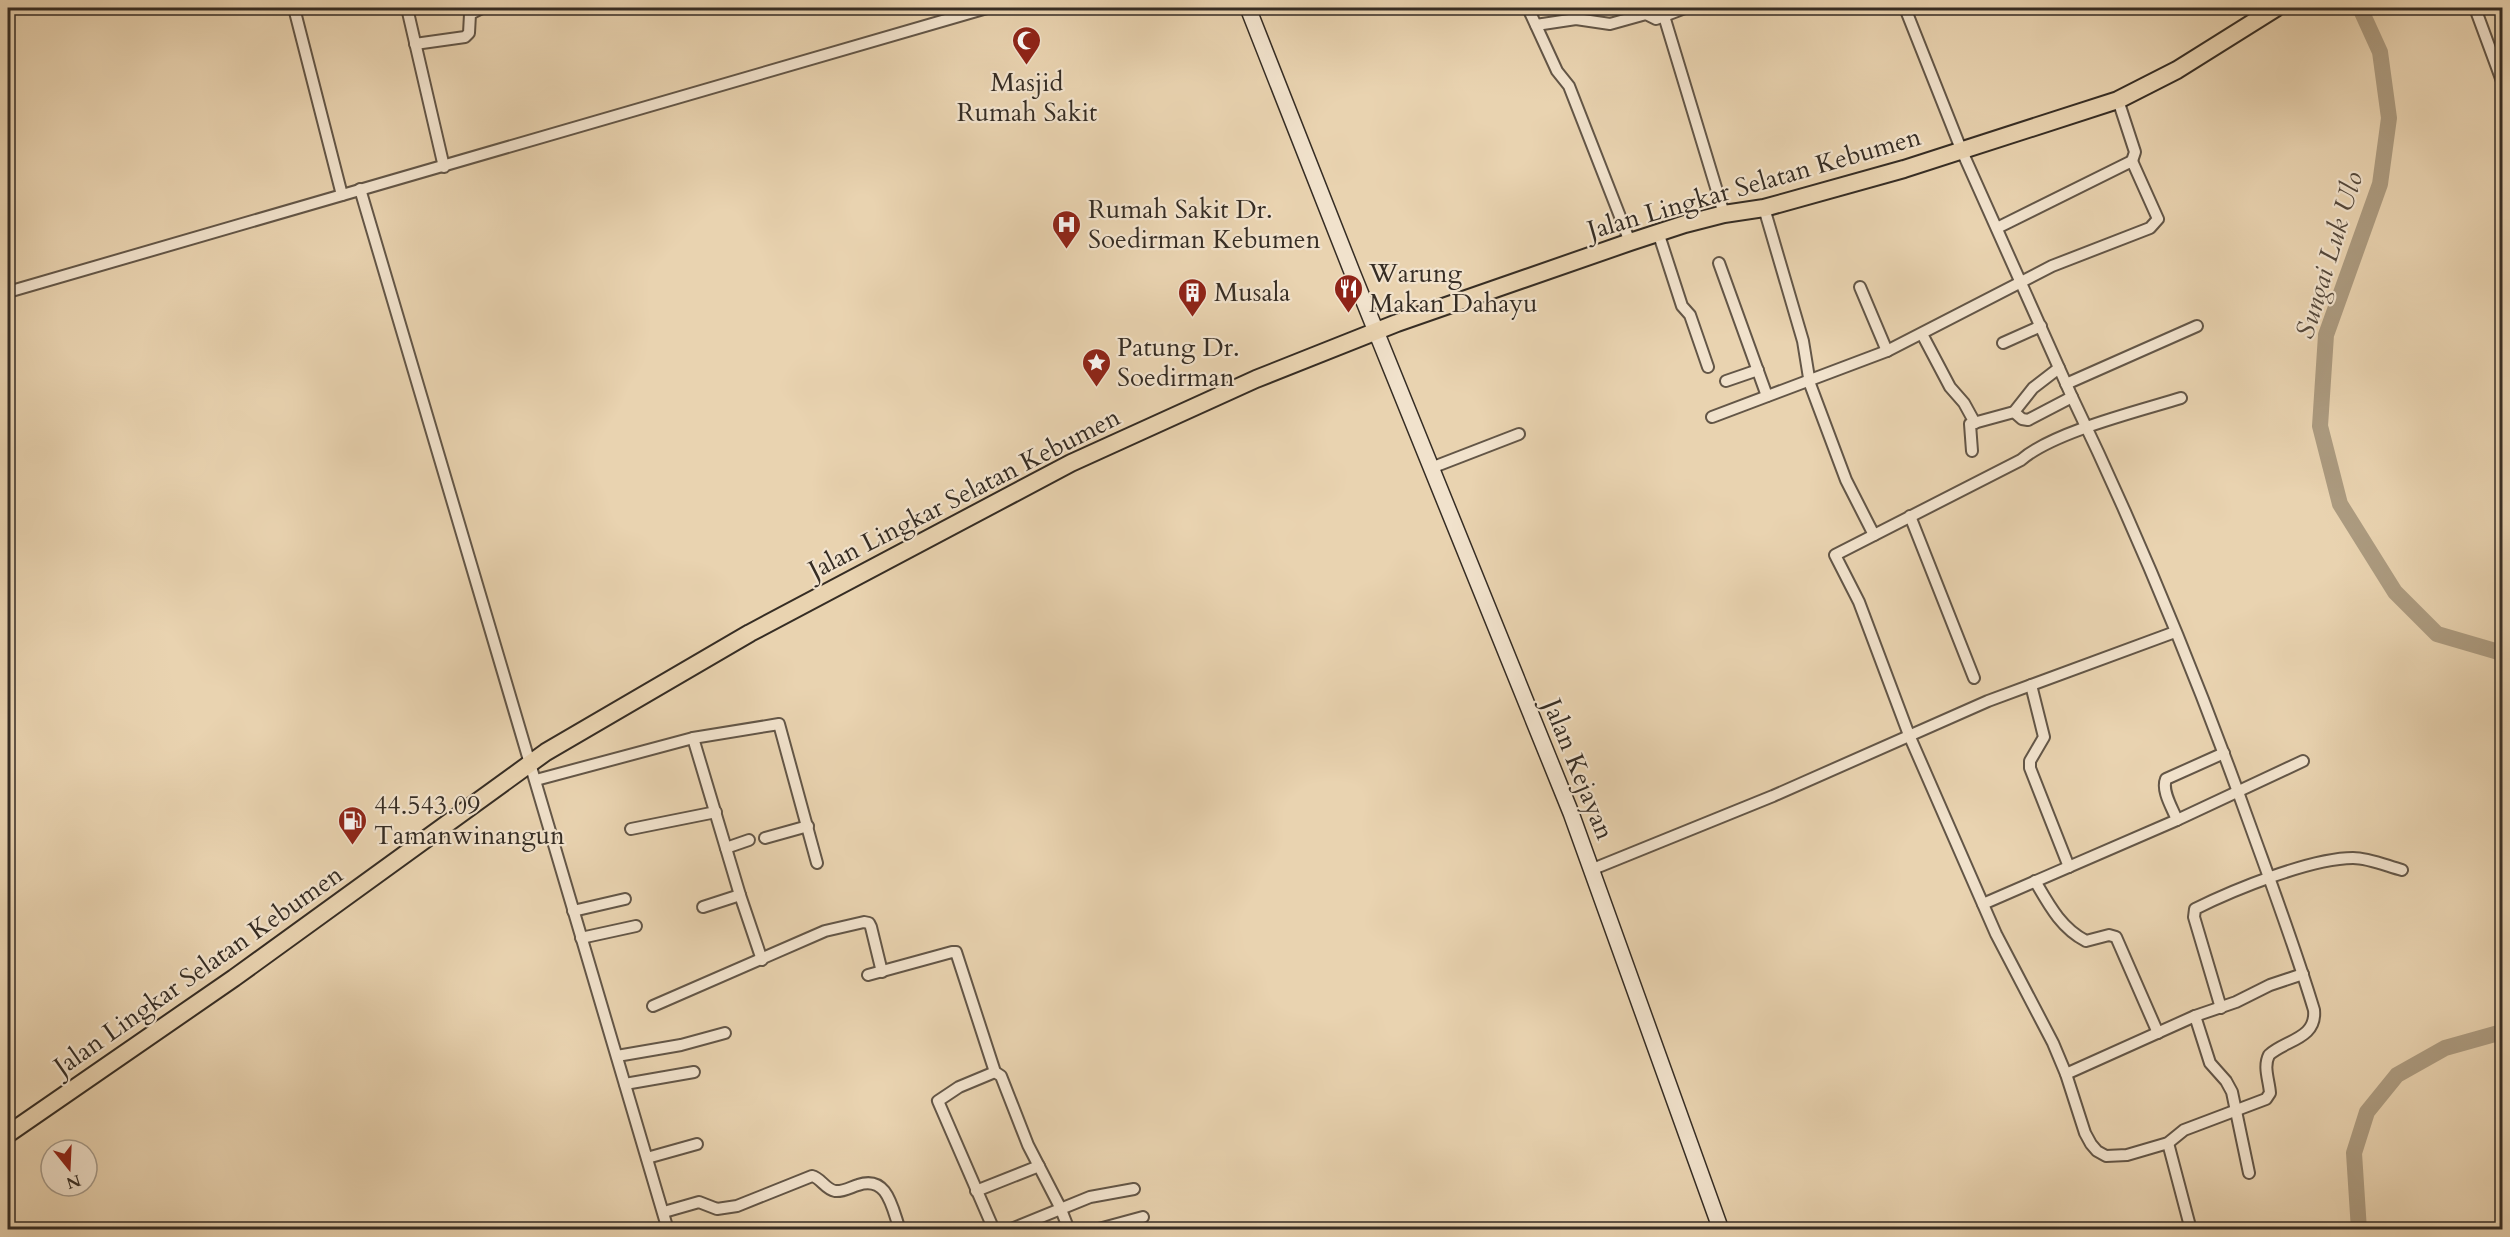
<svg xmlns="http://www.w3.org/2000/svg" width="2510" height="1237" font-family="Cardo,serif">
<rect width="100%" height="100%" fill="#e9d3b0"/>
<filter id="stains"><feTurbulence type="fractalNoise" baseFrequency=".00333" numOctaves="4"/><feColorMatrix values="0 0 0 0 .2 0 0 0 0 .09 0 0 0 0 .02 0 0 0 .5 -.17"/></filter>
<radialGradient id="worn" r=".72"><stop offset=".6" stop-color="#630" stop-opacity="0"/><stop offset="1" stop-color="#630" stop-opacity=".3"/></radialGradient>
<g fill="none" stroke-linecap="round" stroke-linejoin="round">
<g stroke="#ac9b80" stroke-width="16">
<path d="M2360 8 2380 52 2389 118 2380 184 2326 335 2320 426 2340 504 2395 592 2437 634 2502 653"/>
<path d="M2359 1230 2354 1153 2367 1112 2397 1075 2445 1048 2502 1032"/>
</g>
<defs>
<g id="minor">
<path d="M294 8 342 195"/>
<path d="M407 8 444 167"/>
<path d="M1528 8 1557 71 1569 86 1630 242"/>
<path d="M1905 8 1961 149 2072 397C2139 536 2198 680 2250 825 2272 886 2295 947 2314 1010 2317 1039 2285 1040 2269 1055 2263 1067 2269 1080 2270 1093L2266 1099 2184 1130 2168 1143 2127 1155 2106 1156 2097 1151 2091 1144 2085 1133 2066 1074 2053 1043 1996 934 1909 735 1859 602 1835 555 2021 460C2053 432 2139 411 2181 398"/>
<path d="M2475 8 2502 81"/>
<path d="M1664 16 1724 214"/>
<path d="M1536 25 1576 19 1610 24 1646 14 1656 19 1685 8"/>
<path d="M415 44 465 37 469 33 470 14 482 8"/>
<path d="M2118 100 2135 152 2132 161"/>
<path d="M360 189 668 1230"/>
<path d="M1764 208 1803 341 1810 384 1846 480 1874 535"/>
<path d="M1658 232 1682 306 1690 315 1708 367"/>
<path d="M1719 263 1767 396"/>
<path d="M1860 287 1887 351"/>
<path d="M8 292 987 8"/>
<path d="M1922 334 1950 387 1964 403 1975 423"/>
<path d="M2003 343 2041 326"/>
<path d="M1726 381 1758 370"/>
<path d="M2066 384 2197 326"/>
<path d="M2014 412 2022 419 2028 420 2072 397"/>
<path d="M1712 417 1887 351 2052 266 2150 228 2158 219 2132 161 1997 228"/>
<path d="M1972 451 1970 424 2014 412 2033 388 2059 368"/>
<path d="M1431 468 1519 434"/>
<path d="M1910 516 1974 678"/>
<path d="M2031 685 2044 737 2030 761V768L2069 867"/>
<path d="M693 738 740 895 762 960"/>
<path d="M536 780 693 738 779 724 817 863"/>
<path d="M2177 820C2173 809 2161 791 2166 779L2224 753"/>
<path d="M631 829 716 812"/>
<path d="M765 838 808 826"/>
<path d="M726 848 749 840"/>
<path d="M1593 869 1773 796 1988 701 2175 632"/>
<path d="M2035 881C2049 905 2061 928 2086 941L2109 935 2116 937 2158 1033"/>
<path d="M1983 904 2177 820 2303 761"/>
<path d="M703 907 740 895"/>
<path d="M573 911 625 899"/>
<path d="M581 938 636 926"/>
<path d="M868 975 952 952H956L995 1072 1001 1076 1028 1145 1060 1207 1069 1230"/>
<path d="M653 1006 825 931 864 922 869 923 871 927 882 972"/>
<path d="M2221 1008 2194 917 2195 909C2233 890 2311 858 2353 858 2369 858 2387 866 2402 870"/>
<path d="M2195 1016 2210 1063 2226 1081 2232 1092 2249 1173"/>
<path d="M617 1056 681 1045 725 1033"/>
<path d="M2066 1074 2195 1016 2236 1002 2270 985 2303 974"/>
<path d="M625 1084 694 1072"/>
<path d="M2168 1143 2191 1230"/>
<path d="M647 1158 697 1144"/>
<path d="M976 1191 1039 1166"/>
<path d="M664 1212 699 1202 717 1209 737 1206 812 1176C821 1178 825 1189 835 1191 843 1192 851 1187 858 1185 888 1175 892 1208 900 1230"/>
<path d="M994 1230 938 1101 959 1087 995 1072"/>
<path d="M1009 1230 1090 1197 1134 1189"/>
<path d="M1095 1230 1143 1217"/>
</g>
<path id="secondary" d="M1248 8 1352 272 1571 813 1721 1230"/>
<path id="trunk" d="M8 1134 234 978 546 752 750 633 1071 463 1256 379 1397 323 1630 242 1685 224 1724 214 1764 208 1904 169 2118 100 2177 70 2276 8"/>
</defs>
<use href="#minor" stroke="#635647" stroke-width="14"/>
<use href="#secondary" stroke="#362d24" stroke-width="18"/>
<use href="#trunk" stroke="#362d24" stroke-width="20"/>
<use href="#minor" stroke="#f1e2cc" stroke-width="10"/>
<use href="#secondary" stroke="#f1e2cc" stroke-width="15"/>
<use href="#trunk" stroke="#e9d3b0" stroke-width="16"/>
</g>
<defs>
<symbol id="mosque-pin" viewBox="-11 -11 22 30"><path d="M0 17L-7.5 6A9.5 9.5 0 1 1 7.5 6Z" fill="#8f2418" stroke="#f1e2cc"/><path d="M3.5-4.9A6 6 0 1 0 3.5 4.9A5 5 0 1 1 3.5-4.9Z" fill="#fff"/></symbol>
<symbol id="hospital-pin" viewBox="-11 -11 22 30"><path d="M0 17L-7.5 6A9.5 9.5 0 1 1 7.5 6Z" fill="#8f2418" stroke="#f1e2cc"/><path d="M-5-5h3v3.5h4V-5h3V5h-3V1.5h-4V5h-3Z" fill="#fff"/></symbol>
<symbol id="restaurant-pin" viewBox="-11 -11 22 30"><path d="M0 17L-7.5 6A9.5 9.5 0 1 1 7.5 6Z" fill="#8f2418" stroke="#f1e2cc"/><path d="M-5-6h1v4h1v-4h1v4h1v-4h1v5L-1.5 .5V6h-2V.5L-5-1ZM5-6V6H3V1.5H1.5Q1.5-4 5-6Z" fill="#fff"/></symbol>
<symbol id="building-pin" viewBox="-11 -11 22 30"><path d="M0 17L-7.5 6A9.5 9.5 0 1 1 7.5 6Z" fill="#8f2418" stroke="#f1e2cc"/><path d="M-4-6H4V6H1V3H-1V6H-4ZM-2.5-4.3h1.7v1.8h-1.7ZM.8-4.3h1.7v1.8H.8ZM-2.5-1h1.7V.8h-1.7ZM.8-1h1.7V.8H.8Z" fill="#fff"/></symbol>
<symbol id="sight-pin" viewBox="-11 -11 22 30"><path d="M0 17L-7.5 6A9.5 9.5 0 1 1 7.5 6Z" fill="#8f2418" stroke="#f1e2cc"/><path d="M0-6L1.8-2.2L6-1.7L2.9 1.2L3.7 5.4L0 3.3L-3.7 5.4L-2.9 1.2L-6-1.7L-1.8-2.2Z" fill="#fff"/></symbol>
<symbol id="fuel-pin" viewBox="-11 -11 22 30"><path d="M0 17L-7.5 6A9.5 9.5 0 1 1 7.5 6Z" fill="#8f2418" stroke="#f1e2cc"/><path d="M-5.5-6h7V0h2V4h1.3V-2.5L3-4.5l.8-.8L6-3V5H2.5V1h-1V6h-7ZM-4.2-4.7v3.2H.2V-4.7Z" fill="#fff"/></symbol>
</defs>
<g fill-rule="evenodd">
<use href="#mosque-pin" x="1010" y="24" width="33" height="45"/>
<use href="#hospital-pin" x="1050" y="208" width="33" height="45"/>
<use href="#restaurant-pin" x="1332" y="272" width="33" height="45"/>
<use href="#building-pin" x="1176" y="276" width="33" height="45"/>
<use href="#sight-pin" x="1080" y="346" width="33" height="45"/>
<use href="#fuel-pin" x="336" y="804" width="33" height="45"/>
</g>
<g text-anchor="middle" stroke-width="4.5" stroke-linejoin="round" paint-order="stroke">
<g font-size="26" fill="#362d24" stroke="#f1e2cc" text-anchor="start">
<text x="1027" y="91" text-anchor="middle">Masjid<tspan x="1027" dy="30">Rumah Sakit</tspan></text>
<text x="1088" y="218">Rumah Sakit Dr.<tspan x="1088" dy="30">Soedirman Kebumen</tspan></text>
<text x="1369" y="282">Warung<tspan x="1369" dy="30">Makan Dahayu</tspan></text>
<text x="1214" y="301">Musala</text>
<text x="1117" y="356">Patung Dr.<tspan x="1117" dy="30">Soedirman</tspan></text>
<text x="374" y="814">44.543.09<tspan x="374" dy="30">Tamanwinangun</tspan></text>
</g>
<g font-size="26" fill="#362d24" stroke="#f1e2cc">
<text transform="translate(1754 183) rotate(-16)" y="9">Jalan Lingkar Selatan Kebumen</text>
<text transform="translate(964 493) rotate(-27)" y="9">Jalan Lingkar Selatan Kebumen</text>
<text transform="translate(1579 769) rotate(68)" y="9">Jalan Kejayan</text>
<text transform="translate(198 970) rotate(-35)" y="9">Jalan Lingkar Selatan Kebumen</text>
</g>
<g font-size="27" font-style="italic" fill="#54483b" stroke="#f1e2cc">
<text transform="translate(2329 255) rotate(-73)" y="9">Sungai Luk Ulo</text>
</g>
</g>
<rect width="2510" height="1237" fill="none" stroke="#e9d3b0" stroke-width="30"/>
<rect x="9" y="9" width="2492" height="1219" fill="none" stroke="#362d24" stroke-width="3"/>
<rect x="15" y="15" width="2480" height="1207" fill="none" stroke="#362d24" stroke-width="1.5"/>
<g transform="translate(69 1168) rotate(162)"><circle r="28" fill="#f1e2cc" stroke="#a69a89" stroke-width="1.5"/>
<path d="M0-4.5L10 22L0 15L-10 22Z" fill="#8f2418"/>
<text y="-9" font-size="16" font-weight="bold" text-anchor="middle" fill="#362d24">N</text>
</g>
<rect width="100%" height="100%" filter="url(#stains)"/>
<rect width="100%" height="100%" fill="url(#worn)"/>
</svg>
